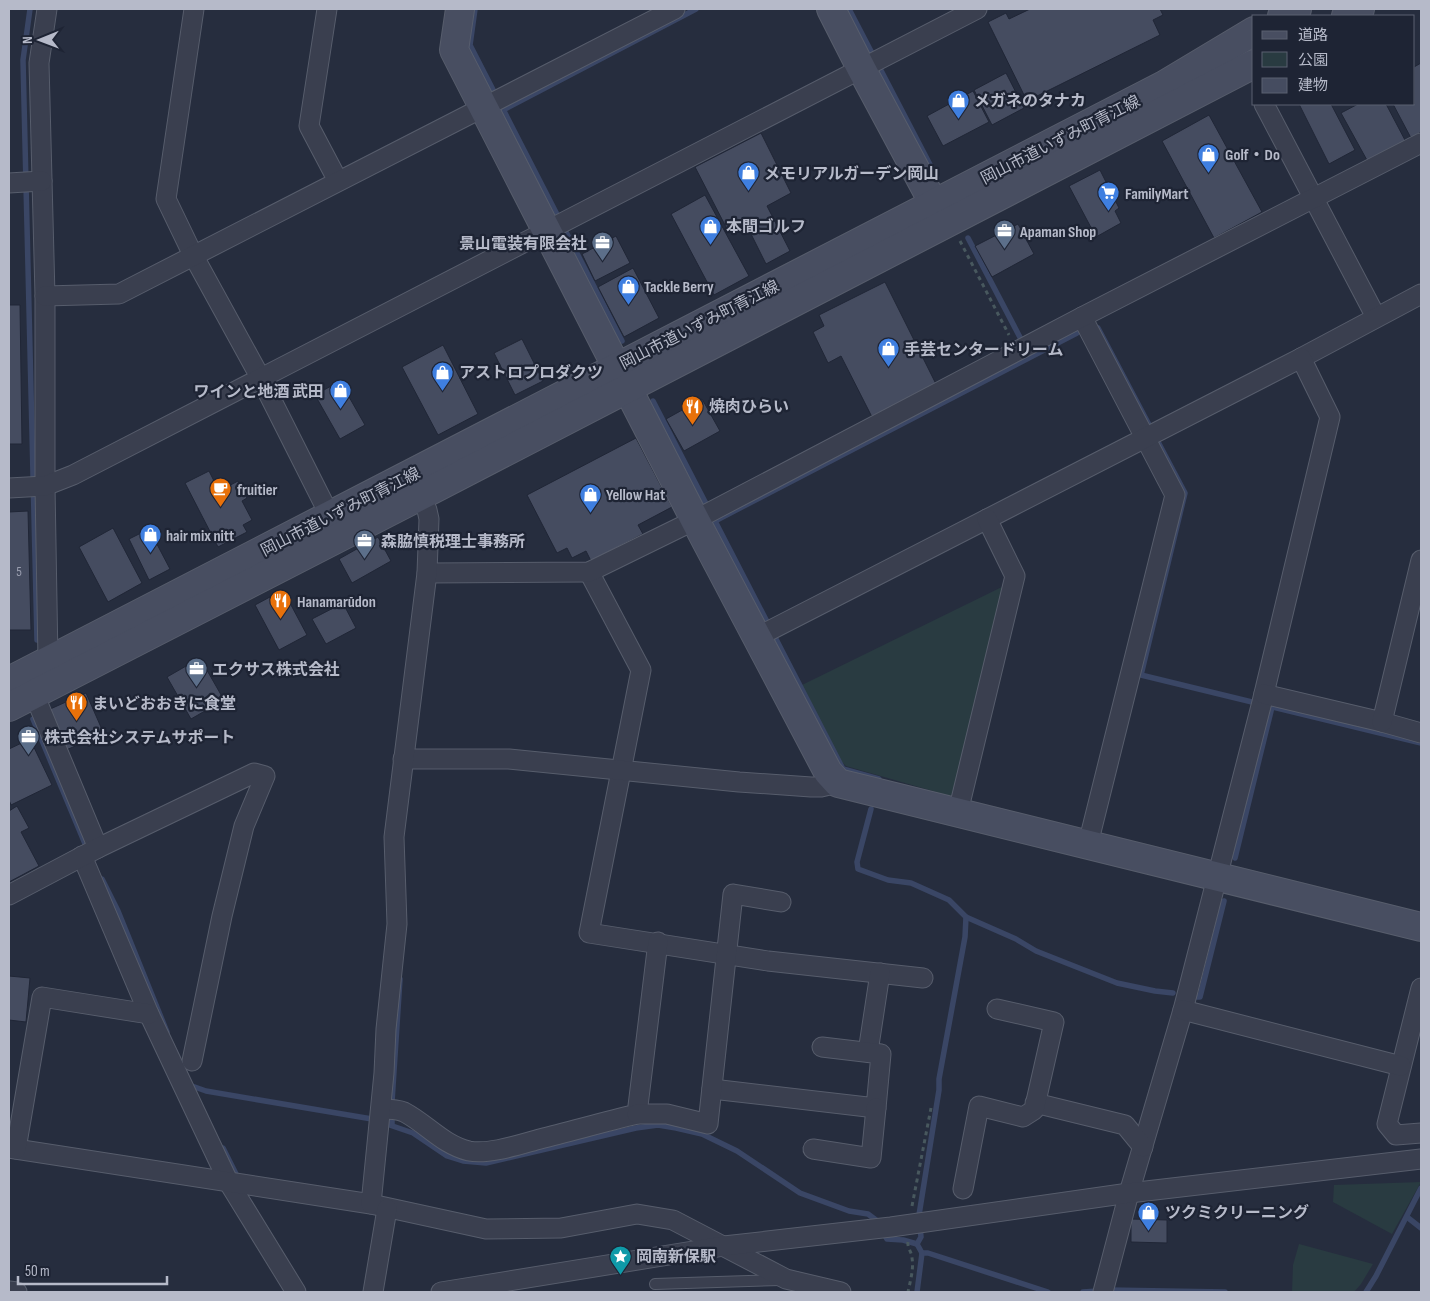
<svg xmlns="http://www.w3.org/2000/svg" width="1430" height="1301" font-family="'Sofia Sans Condensed','Noto Sans JP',sans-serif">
<rect width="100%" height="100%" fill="#262d3e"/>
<g fill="#293b41">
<path d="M1008 584 956 791 950 796 846 766 841 761 802 685Z"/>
<path d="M1421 1182 1392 1234 1333 1202 1334 1185Z"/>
<path d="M1299 1244 1373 1264 1361 1284 1354 1292H1292L1293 1265Z"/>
</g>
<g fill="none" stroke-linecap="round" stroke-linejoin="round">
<g stroke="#3a4665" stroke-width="5.5">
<path d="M30 9 23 60 37 640"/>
<path d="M475 9 470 45 622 341"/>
<path d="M849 9 937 178"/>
<path d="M503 110 696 9"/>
<path d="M968 238 1024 345"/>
<path d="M1098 328 1185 493 1141 675 1421 743"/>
<path d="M653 401 843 769 879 779V781"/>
<path d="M715 521 1077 333"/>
<path d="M33 719 88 851"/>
<path d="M871 809 857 862 858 869 888 880 911 883 949 900 966 917 1016 939 1036 951 1117 983 1155 991 1173 993"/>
<path d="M1235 858 1272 707"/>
<path d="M102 879 118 911 167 1032"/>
<path d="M1197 997H1200L1224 901"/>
<path d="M189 1085 206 1091 372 1119 413 1133 447 1156 463 1161 486 1163 636 1128 658 1125 676 1128 702 1134 737 1151 800 1193 849 1211 868 1214 876 1220 887 1239 903 1240 917 1244"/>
<path d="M392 1124V1102L400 979"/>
<path d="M223 1148 239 1180"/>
<path d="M1407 1217 1421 1228"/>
<path d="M922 1253H928L1048 1292"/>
<path d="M1109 1290 1225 1292"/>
<path d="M917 1292 922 1253 917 1244 921 1237 919 1215 939 1090V1079L965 937 966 917"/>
<path d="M1083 1292 1098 1291"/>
<path d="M1366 1292 1376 1276 1421 1188"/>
</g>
</g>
<g fill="#454c60" stroke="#202636">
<path d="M1030 9H1160L1163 15 1153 20 1160 35 1027 101 988 22 1006 13 1009 19Z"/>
<path d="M1421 63V132L1411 138 1393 104H1414V67Z"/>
<path d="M1006 73 1024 108 992 125 974 90Z"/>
<path d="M973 91 989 122 943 146 927 116Z"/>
<path d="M1299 104H1331L1355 150 1329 164Z"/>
<path d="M1358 104H1386L1406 142 1368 162 1341 113Z"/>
<path d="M1209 115 1262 212 1214 238 1162 141Z"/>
<path d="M761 133 791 193 767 206 790 251 766 264 744 220 727 229 695 167Z"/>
<path d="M1100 170 1119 208 1115 211 1121 223 1096 237 1069 186Z"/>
<path d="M705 195 749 276 714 295 671 214Z"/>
<path d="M1018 224 1034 254 992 277 975 246Z"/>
<path d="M616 236 630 263 595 281 582 254Z"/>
<path d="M633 268 659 318 624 337 598 287Z"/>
<path d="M885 282 936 384 872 417 841 356 828 363 813 332 824 326 819 315Z"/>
<path d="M9 305H20L22 444H9Z"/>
<path d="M522 339 543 381 515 395 494 353Z"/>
<path d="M443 345 478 414 438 435 402 367Z"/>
<path d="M340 381 365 425 340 439 315 395Z"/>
<path d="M702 399 720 431 684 451 666 419Z"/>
<path d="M636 438 672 507 638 525 643 534 591 561 586 551 572 558 567 548 557 553 527 495Z"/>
<path d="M209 471 219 491 238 481 247 498 242 501 252 520 243 525 247 532 218 547 185 483Z"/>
<path d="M28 511 31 630H9V512Z"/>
<path d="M113 528 142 583 108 602 79 547Z"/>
<path d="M149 529 170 569 149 580 129 539Z"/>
<path d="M378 537 391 561 352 583 339 559Z"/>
<path d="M283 590 307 635 279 650 255 605Z"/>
<path d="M343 603 356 628 326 644 312 619Z"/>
<path d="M200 658 224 700 191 719 167 677Z"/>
<path d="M86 693 104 734 66 750 48 710Z"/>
<path d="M30 739 52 785 11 805 9 800V749Z"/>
<path d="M17 806 29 828 21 832 39 866 9 882V811Z"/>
<path d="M9 976 30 978 26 1022 9 1020Z"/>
<path d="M1131 1219 1167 1220V1243L1131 1242Z"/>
</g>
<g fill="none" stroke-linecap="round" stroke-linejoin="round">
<defs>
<path id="lane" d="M655 1284 780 1280"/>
<g id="street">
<path d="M47 9 39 63 45 296V486L48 660 52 668"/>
<path d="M194 9 166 199 193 255 260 377 335 526"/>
<path d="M327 9 309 126 338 181"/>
<path d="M1264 104 1376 317"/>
<path d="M9 183 42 181"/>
<path d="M45 296 119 294 675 9"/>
<path d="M1082 317 1175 495 1088 844"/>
<path d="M1301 358 1421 294"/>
<path d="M9 488 45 486 73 475 977 9"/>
<path d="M589 572 641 670 589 933 768 961 923 978"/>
<path d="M427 573 589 572 695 520 1082 317 1421 143"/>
<path d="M757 637 1301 358 1330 417 1262 702 1183 1010 1129 1193 1103 1292"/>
<path d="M34 694 98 848"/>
<path d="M1264 694 1382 722 1421 733"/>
<path d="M1382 722 1421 560"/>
<path d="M403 759H509L739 782 811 787H821L838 783"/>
<path d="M958 812 1015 576 987 519"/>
<path d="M82 856 149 1014 229 1183 296 1292"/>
<path d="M9 895 98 848 254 773 265 776 244 826 222 916 192 1061"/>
<path d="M1421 988 1387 1124 1396 1135 1421 1133"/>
<path d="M1183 1010 1401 1066"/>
<path d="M868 1052 880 973"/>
<path d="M712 1089 876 1108 881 1054 822 1047"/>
<path d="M1035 1103 1125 1125 1143 1147"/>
<path d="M381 1109C389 1109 397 1109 404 1112 427 1124 443 1145 469 1151 489 1155 521 1144 540 1139 572 1131 604 1122 637 1114L658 942"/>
<path d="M637 1114H667L708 1124 733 894 781 902"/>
<path d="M9 1148 371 1204 486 1229 561 1228 637 1214 673 1220 786 1279 841 1292"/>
<path d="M16 1149 42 997 149 1014"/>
<path d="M813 1149 871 1158 876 1108"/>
<path d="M963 1189 979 1106 1023 1117 1034 1110 1054 1022 997 1009"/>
<path d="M371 1204 384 1073 386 1029 397 924 394 837 427 573 429 519 427 510 418 497"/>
<path d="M9 1291 17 1292"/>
<path d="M373 1292 387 1209"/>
<path d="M441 1292 724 1246 891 1227 1129 1193 1421 1159"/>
</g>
<g id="secondary">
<path d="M460 9 454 50 695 520 828 772 838 783 1421 927"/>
<path d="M831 9 861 68 942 219"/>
<path d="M1282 16 1297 9"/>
<path d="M1346 16 1360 9"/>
<path d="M9 681 1164 85 1254 31"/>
<path d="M9 707 418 497 1254 64"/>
</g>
</defs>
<use href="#lane" stroke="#575d6c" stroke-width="12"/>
<use href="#street" stroke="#575d6c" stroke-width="21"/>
<use href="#secondary" stroke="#575d6c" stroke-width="30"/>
<g stroke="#48585e" stroke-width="3" stroke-dasharray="4 4" stroke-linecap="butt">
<path d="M960 241 1009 335"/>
<path d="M912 1206 931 1108"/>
<path d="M908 1242C907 1248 912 1252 912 1258 914 1269 910 1282 908 1292"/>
</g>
<use href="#lane" stroke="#3a3f4f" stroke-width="10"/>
<use href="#street" stroke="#3a3f4f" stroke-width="19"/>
<use href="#secondary" stroke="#484e61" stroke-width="28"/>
</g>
<defs>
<symbol id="shop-pin" viewBox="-11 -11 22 30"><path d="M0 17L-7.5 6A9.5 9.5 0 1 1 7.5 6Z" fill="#3f7fe0" stroke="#1e2434"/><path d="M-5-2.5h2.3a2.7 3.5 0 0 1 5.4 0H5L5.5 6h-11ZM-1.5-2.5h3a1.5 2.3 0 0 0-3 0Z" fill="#fff"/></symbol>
<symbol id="supermarket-pin" viewBox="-11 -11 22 30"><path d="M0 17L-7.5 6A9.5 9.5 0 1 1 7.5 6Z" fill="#3f7fe0" stroke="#1e2434"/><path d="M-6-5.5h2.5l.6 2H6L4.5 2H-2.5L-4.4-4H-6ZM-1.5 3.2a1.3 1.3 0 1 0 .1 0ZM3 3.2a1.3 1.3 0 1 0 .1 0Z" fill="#fff"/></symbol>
<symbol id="office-pin" viewBox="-11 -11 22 30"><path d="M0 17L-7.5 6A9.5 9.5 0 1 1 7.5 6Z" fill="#5c6f8a" stroke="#1e2434"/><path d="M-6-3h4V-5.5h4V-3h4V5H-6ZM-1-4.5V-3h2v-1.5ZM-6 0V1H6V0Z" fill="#fff"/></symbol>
<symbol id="restaurant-pin" viewBox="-11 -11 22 30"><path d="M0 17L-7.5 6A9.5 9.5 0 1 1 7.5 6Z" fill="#e8710a" stroke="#1e2434"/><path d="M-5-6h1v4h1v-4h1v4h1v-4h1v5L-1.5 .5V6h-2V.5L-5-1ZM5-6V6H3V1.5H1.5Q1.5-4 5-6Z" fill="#fff"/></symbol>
<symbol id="cafe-pin" viewBox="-11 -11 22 30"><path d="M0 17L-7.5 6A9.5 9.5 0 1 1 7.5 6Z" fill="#e8710a" stroke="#1e2434"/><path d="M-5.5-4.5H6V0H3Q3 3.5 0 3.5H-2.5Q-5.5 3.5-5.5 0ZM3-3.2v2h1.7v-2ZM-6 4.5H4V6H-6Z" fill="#fff"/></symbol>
<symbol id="sight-pin" viewBox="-11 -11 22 30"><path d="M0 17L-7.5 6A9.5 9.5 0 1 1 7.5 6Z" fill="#0f9aa8" stroke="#1e2434"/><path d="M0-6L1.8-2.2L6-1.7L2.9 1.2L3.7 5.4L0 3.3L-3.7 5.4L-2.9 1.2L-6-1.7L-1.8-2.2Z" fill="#fff"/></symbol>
</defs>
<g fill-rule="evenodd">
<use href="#shop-pin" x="946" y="88" width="25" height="34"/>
<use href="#shop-pin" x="1196" y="142" width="25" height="34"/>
<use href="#shop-pin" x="736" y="160" width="25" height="34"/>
<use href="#supermarket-pin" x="1096" y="180" width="25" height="34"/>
<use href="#shop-pin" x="698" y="214" width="25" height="34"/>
<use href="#office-pin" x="992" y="218" width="25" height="34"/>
<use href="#office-pin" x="590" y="230" width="25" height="34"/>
<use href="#shop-pin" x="616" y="274" width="25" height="34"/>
<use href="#shop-pin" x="876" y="336" width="25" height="34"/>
<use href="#shop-pin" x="430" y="360" width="25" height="34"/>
<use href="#shop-pin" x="328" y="378" width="25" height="34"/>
<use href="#restaurant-pin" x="680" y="394" width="25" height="34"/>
<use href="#cafe-pin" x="208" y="476" width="25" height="34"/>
<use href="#shop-pin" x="578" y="482" width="25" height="34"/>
<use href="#shop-pin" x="138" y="522" width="25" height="34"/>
<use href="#office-pin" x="352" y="528" width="25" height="34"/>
<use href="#restaurant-pin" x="268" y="588" width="25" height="34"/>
<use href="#office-pin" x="184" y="656" width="25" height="34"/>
<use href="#restaurant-pin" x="64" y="690" width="25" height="34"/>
<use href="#office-pin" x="16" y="724" width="25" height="34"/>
<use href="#shop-pin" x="1136" y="1200" width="25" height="34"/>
<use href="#sight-pin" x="608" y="1244" width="25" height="34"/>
</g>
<g text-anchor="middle" stroke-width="4.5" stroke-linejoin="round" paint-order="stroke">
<g font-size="14" fill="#9a9eaf">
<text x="19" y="576">5</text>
</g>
<g font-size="16" font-weight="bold" fill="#b6bac9" stroke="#1e2434" text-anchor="start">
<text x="974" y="106">メガネのタナカ</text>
<text x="1225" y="160">Golf・Do</text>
<text x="764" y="179">メモリアルガーデン岡山</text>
<text x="1125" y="199">FamilyMart</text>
<text x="726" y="232">本間ゴルフ</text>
<text x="1020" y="237">Apaman Shop</text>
<text x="587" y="249" text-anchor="end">景山電装有限会社</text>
<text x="644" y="292">Tackle Berry</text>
<text x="904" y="355">手芸センタードリーム</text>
<text x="459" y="378">アストロプロダクツ</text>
<text x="324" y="397" text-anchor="end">ワインと地酒 武田</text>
<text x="709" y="412">焼肉ひらい</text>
<text x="237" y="495">fruitier</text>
<text x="606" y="500">Yellow Hat</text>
<text x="166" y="541">hair mix nitt</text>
<text x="381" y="547">森脇慎税理士事務所</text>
<text x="297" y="607">Hanamarūdon</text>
<text x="212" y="675">エクサス株式会社</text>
<text x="92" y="709">まいどおおきに食堂</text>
<text x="44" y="743">株式会社システムサポート</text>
<text x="1165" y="1218">ツクミクリーニング</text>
<text x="636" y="1262">岡南新保駅</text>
</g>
<g font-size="16" fill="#b6bac9" stroke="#1e2434">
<text transform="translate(1060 139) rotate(-27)" y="6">岡山市道いずみ町青江線</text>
<text transform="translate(699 324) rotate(-27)" y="6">岡山市道いずみ町青江線</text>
<text transform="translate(340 511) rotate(-27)" y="6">岡山市道いずみ町青江線</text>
</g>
</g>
<rect width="1430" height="1301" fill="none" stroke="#b6bac9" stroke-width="20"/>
<rect x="1252" y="15" width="162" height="90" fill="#1e2434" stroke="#5b6070"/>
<rect x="1262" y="31" width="25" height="8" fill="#484e61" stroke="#5b6070"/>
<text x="1298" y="40" font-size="15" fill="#b6bac9">道路</text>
<rect x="1262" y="52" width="25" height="15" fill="#293b41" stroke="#5b6070"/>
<text x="1298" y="65" font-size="15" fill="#b6bac9">公園</text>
<rect x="1262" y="78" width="25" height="15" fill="#454c60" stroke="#5b6070"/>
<text x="1298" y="90" font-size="15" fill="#b6bac9">建物</text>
<g transform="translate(40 40) rotate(269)" stroke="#1e2434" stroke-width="4" paint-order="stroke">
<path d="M0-4L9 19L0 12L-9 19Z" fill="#b6bac9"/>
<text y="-8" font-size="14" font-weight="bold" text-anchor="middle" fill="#b6bac9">N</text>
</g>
<path d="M18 1276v8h149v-8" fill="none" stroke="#b6bac9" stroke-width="2.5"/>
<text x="25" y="1276" font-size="15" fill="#b6bac9" stroke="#1e2434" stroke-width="4" paint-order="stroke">50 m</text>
</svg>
